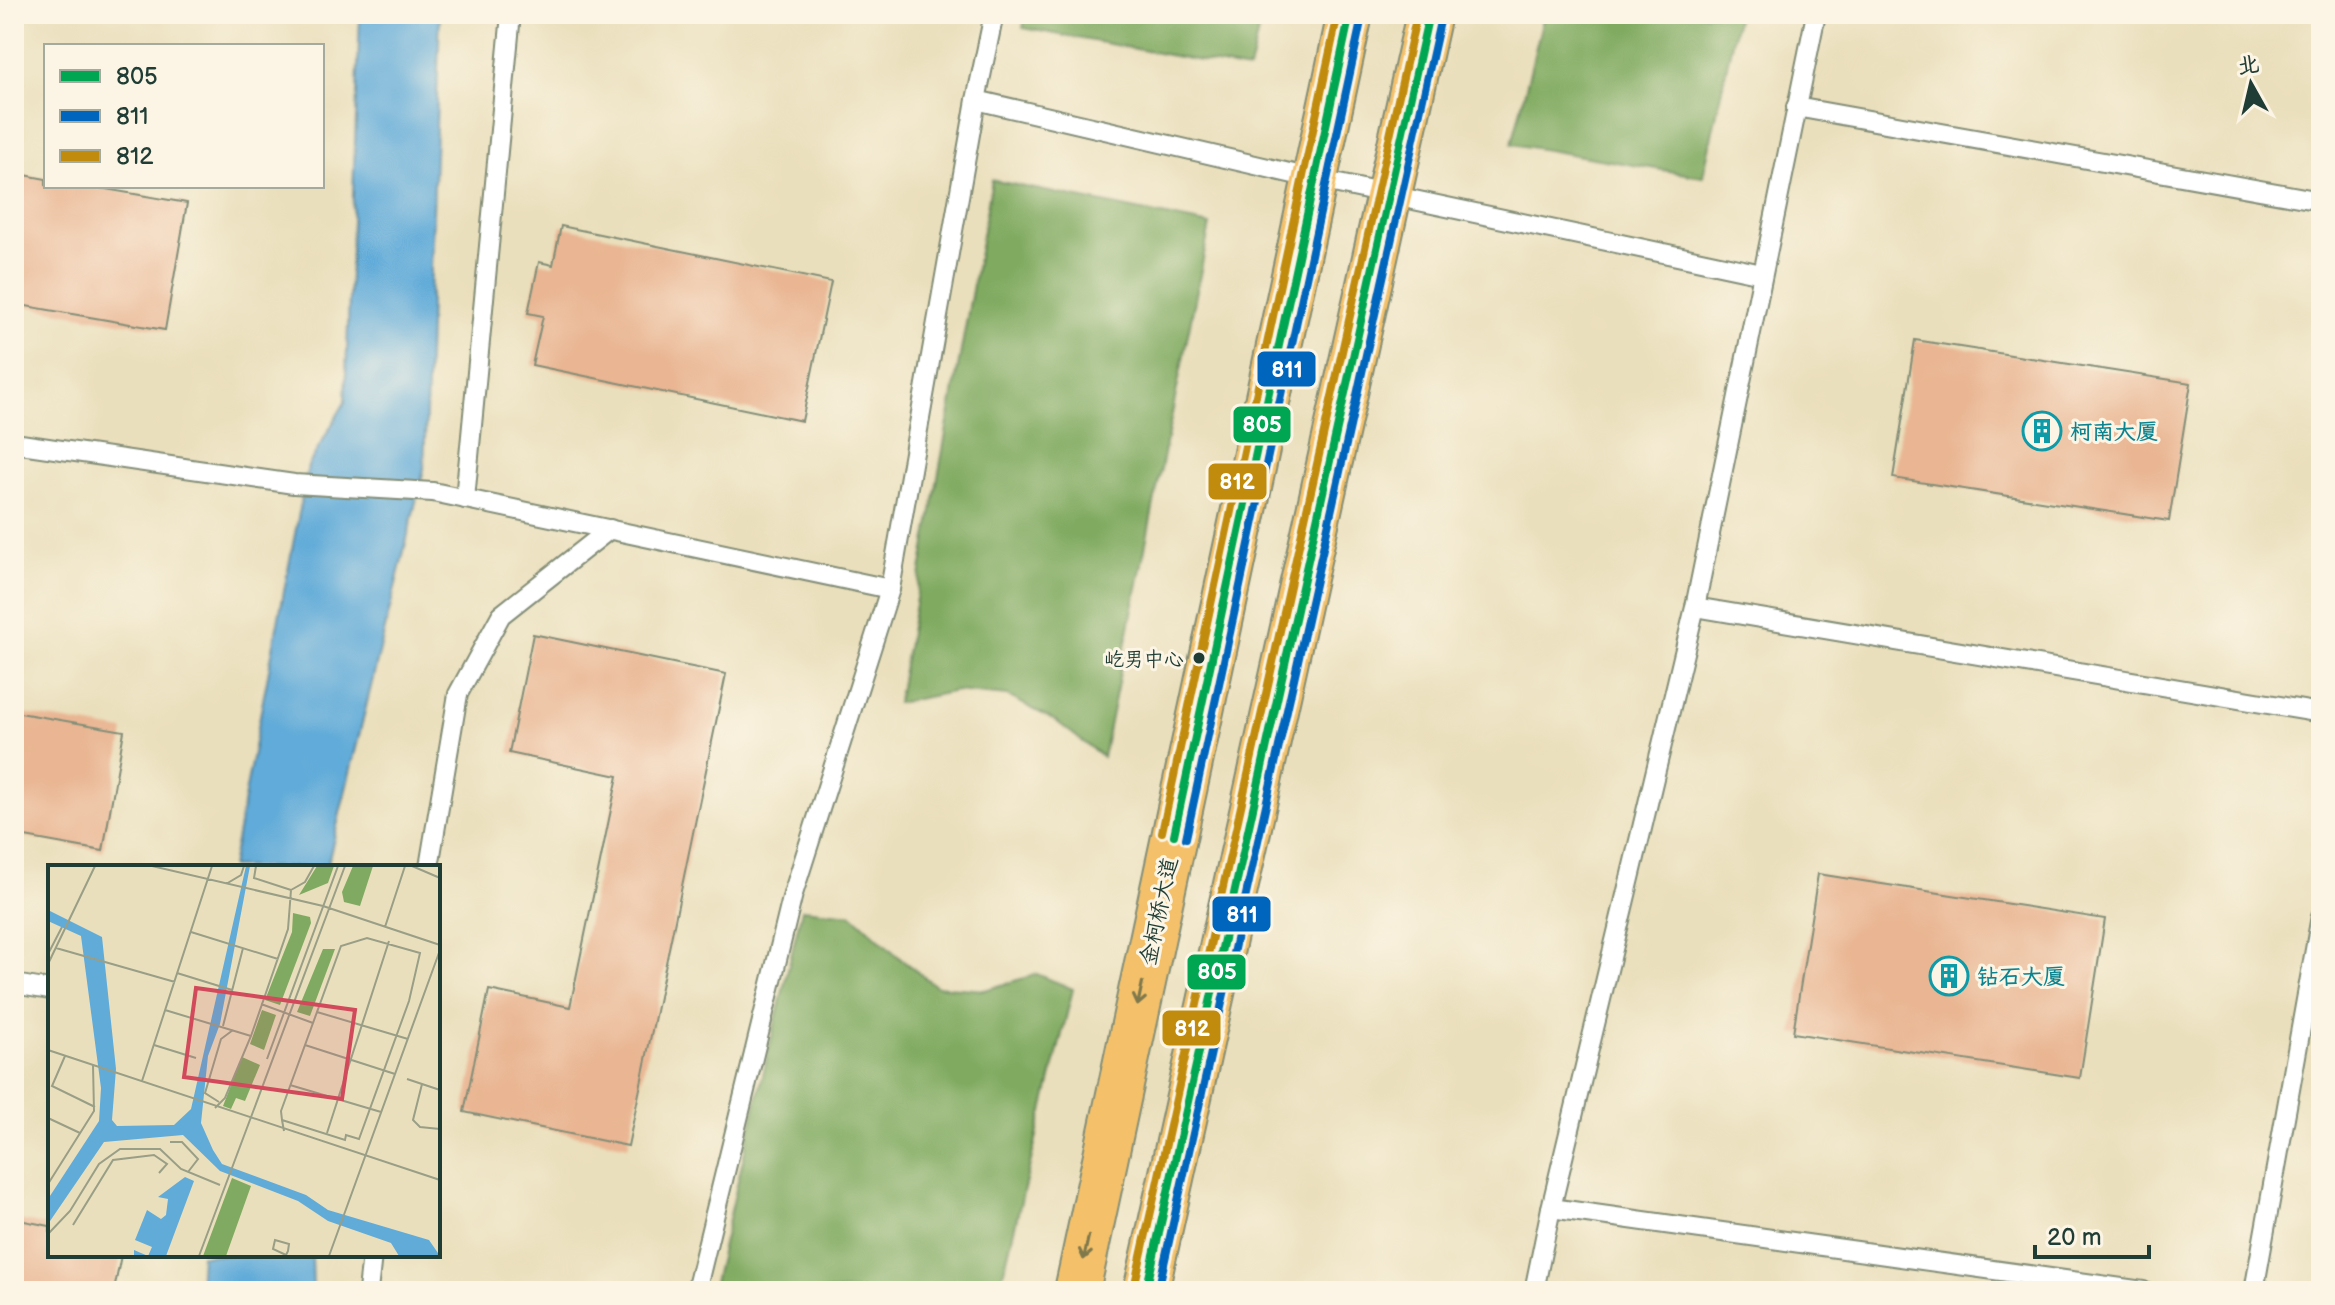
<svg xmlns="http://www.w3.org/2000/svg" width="2335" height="1305" font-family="'Balsamiq Sans','LXGW WenKai TC',sans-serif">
<rect width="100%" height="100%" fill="#fcf5e5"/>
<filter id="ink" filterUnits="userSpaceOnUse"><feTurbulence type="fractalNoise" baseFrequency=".0125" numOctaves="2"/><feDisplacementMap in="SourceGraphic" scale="16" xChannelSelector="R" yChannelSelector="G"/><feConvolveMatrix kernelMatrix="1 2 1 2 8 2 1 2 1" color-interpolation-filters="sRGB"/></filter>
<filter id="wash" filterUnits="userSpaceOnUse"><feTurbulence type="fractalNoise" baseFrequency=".006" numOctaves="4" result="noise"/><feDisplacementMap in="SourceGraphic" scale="32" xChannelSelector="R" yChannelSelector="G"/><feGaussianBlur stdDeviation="1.8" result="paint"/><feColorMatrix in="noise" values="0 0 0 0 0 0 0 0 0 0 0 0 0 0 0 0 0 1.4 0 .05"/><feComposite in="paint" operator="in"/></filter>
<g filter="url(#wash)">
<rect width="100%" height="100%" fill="#eadfbc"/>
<g fill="#80aa61" stroke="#50744a" stroke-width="2">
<path d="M1026 14H1262L1249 70 1023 28Z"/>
<path d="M1544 14H1738L1703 177 1512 144Z"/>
<path d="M992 180 1210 225 1103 757 1056 721 1008 696 956 691 897 703Z"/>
<path d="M802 909 852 914 902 960 936 986 985 990 1037 974 1073 989 999 1291H712Z"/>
</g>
<g fill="#61abd9" stroke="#407486" stroke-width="2">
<path d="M360 14H440L424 469 327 867H231L308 466 345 402Z"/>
<path d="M201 1255H312L313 1291H199Z"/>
</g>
<g id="blocks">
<g fill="#e9b592">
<path d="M14 173 46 179V186H88L187 203 165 330 14 304Z"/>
<path d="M561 226 831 282 802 421 532 365 543 316 528 313 539 262 553 265Z"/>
<path d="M1915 340 2191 383 2169 521 1893 478Z"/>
<path d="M533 634 726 674 628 1146 464 1112 489 990 570 1007 618 776 509 753Z"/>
<path d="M14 712 124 731 103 851 14 835Z"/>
<path d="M1818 874 2105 919 2080 1078 1793 1033Z"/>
<path d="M14 1219 50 1226V1255H121L114 1291H14Z"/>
</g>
</g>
</g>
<g filter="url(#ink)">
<use href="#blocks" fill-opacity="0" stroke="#848e78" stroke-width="2"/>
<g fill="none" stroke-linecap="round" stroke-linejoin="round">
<defs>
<g id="service">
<path d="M976 100 1315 179 1762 274"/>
<path d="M1796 107 2321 201"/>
<path d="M14 443 294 484 433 492 890 589"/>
<path d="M465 499 511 14"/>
<path d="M1695 607 2321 713"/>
<path d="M429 867 458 694 501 615 610 529"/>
<path d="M14 984 50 990"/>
<path d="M1551 1208 2143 1291"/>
<path d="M368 1291 372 1255"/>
<path d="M696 1291 793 894 890 589 976 100 994 14"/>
<path d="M1534 1291 1551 1208 1695 607 1816 14"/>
<path d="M2254 1291 2321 916"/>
</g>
<g id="primary">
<path d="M1077 1291 1350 14"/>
<path d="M1146 1291 1429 14"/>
</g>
</defs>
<use href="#service" stroke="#848e78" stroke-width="22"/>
<use href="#primary" stroke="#848e78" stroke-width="48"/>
<use href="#service" stroke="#fff" stroke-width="18"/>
<use href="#primary" stroke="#f4c16a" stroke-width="44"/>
<defs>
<g id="bus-1">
<path d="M1174 835 1350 14"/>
<path d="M1146 1291 1429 14"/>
</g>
<g id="bus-2">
<path d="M1186 838 1362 17"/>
<path d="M1158 1291 1441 17"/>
</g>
<g id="bus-3">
<path d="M1162 832 1338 14"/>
<path d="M1134 1288 1417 14"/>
</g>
</defs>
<use href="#bus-1" stroke="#fcf5e5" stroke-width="14"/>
<use href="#bus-2" stroke="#fcf5e5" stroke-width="14"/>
<use href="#bus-3" stroke="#fcf5e5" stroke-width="14"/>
<use href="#bus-1" stroke="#00a651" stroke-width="8"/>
<use href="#bus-2" stroke="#0065bd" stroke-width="8"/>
<use href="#bus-3" stroke="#c18c0d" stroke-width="8"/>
</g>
<defs><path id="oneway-shaft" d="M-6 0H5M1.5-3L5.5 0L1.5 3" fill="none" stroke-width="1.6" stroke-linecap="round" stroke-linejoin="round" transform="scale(2)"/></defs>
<g stroke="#7f784c">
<use href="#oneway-shaft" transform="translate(1140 994) rotate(102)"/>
<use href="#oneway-shaft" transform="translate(1086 1248) rotate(102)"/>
</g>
</g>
<defs>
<symbol id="building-ring" viewBox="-11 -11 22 22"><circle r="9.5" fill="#fcf5e5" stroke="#0f9aa8" stroke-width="1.5"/><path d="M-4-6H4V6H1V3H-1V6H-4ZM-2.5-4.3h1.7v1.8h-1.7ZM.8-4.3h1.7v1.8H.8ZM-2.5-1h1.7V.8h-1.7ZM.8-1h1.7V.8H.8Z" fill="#0f9aa8"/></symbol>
</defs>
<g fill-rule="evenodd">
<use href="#building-ring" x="2020" y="409" width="44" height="44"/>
<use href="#building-ring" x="1927" y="954" width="44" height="44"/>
</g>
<circle fill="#1f3d34" stroke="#fcf5e5" stroke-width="3" cx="1199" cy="658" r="7"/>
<g text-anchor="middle" stroke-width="6" stroke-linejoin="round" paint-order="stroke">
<g font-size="20" fill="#1f3d34" stroke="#fcf5e5" text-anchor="end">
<text x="1184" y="666">屹男中心</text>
</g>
<g font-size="22" font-weight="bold" fill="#0d838f" stroke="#fcf5e5" text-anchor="start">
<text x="2070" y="439">柯南大厦</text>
<text x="1977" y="984">钻石大厦</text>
</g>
<g font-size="22" fill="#1f3d34" stroke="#fcf5e5">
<text transform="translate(1158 911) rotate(-78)" y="8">金柯桥大道</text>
</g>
</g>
<g transform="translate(48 865)">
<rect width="392" height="392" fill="#eadfbc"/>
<path d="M269 1H286L280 18 251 30ZM305 1H325L312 41 296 37 294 27ZM245 48 262 52 263 58 232 140 217 135 244 67ZM275 84H287L262 151 249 147ZM214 145 228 150 216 185 202 179ZM194 192 212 200 197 236 188 233 183 244 175 241ZM184 313 203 321 178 391H155Z" fill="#80aa61"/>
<path d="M198 1H202L172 159 160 191 153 258 165 285 174 299 258 330 280 345 381 375 392 391H351L343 378 280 356 250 336 172 306 135 270 56 277 0 359V334L51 256 53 223 33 71 0 56V45L54 72 68 204 64 255 69 261 126 260 143 244ZM137 312 146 316 118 391H86V385L100 391 104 382 87 375 99 345 113 354 118 350 120 334 110 332Z" fill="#61abd9"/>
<path fill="none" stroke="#999e86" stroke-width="2" d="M104 1 275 41 392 80M208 1 206 13 243 25M364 1 392 13M178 19 193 10 196 1M337 62 357 1M143 67 230 94M8 83 127 117M0 89 14 62M0 99 47 1M129 108 184 125M213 139 265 158M117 145 203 171M269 147 360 174M175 161 195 83M106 180 148 193M257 180 347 209M0 185 392 315M17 191 4 221 47 242M219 194 290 1M359 214 392 225M94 216 164 1M374 219 365 255 372 262 392 264M242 220 333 247M171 237 157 228 173 174 185 165M167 243 177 233 203 171 240 64 243 25 257 17 266 1M0 253 32 268M234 255 297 275 298 270 311 274 361 136 372 88 319 73 293 81 233 246 234 255 236 266M279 268 341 76M122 277H134L150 294 140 307M0 319 46 246 45 200M25 360 65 295 106 290 119 299 111 308M0 369 22 346 51 299 72 284H112L133 304 172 320M151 391 297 1M238 391V390L240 386 241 379 227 375 225 384 238 390M281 391 392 85"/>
<path fill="#d1495b" fill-opacity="0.15" stroke="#d1495b" stroke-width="4" d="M148 123 307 145 294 234 136 212Z"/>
<rect width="392" height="392" fill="none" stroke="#1f3d34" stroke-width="4"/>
</g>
<g stroke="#fcf5e5" stroke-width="3">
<rect x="1256" y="350" width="61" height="38" rx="8" fill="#0065bd"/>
<rect x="1232" y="405" width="60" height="39" rx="8" fill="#00a651"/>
<rect x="1207" y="462" width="61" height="39" rx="8" fill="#c18c0d"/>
<rect x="1211" y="895" width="61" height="38" rx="8" fill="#0065bd"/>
<rect x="1186" y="953" width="61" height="38" rx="8" fill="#00a651"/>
<rect x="1161" y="1009" width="61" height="38" rx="8" fill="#c18c0d"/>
</g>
<g font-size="22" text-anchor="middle" font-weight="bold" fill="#fff">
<text x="1287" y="377">811</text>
<text x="1262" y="432">805</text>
<text x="1237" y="489">812</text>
<text x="1242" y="922">811</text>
<text x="1217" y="979">805</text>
<text x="1192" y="1036">812</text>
</g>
<rect width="2335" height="1305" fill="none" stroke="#fcf5e5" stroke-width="48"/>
<rect x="44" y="44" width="280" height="144" fill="#fcf5e5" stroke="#a4ab9e" stroke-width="2"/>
<rect x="60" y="70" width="40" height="12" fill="#00a651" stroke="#a4ab9e" stroke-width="2"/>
<text x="116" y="84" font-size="24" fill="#1f3d34">805</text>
<rect x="60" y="110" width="40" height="12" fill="#0065bd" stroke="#a4ab9e" stroke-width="2"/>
<text x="116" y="124" font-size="24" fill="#1f3d34">811</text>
<rect x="60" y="150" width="40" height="12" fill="#c18c0d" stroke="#a4ab9e" stroke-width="2"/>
<text x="116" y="164" font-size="24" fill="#1f3d34">812</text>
<g transform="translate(2251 84) rotate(352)" stroke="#fcf5e5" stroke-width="6" paint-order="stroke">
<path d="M0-6L14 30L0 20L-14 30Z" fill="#1f3d34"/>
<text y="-12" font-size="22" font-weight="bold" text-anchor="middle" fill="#1f3d34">北</text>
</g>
<path d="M2035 1245v12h114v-12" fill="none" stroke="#1f3d34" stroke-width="4"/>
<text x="2047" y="1245" font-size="24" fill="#1f3d34" stroke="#fcf5e5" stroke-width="6" paint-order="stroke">20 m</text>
</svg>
